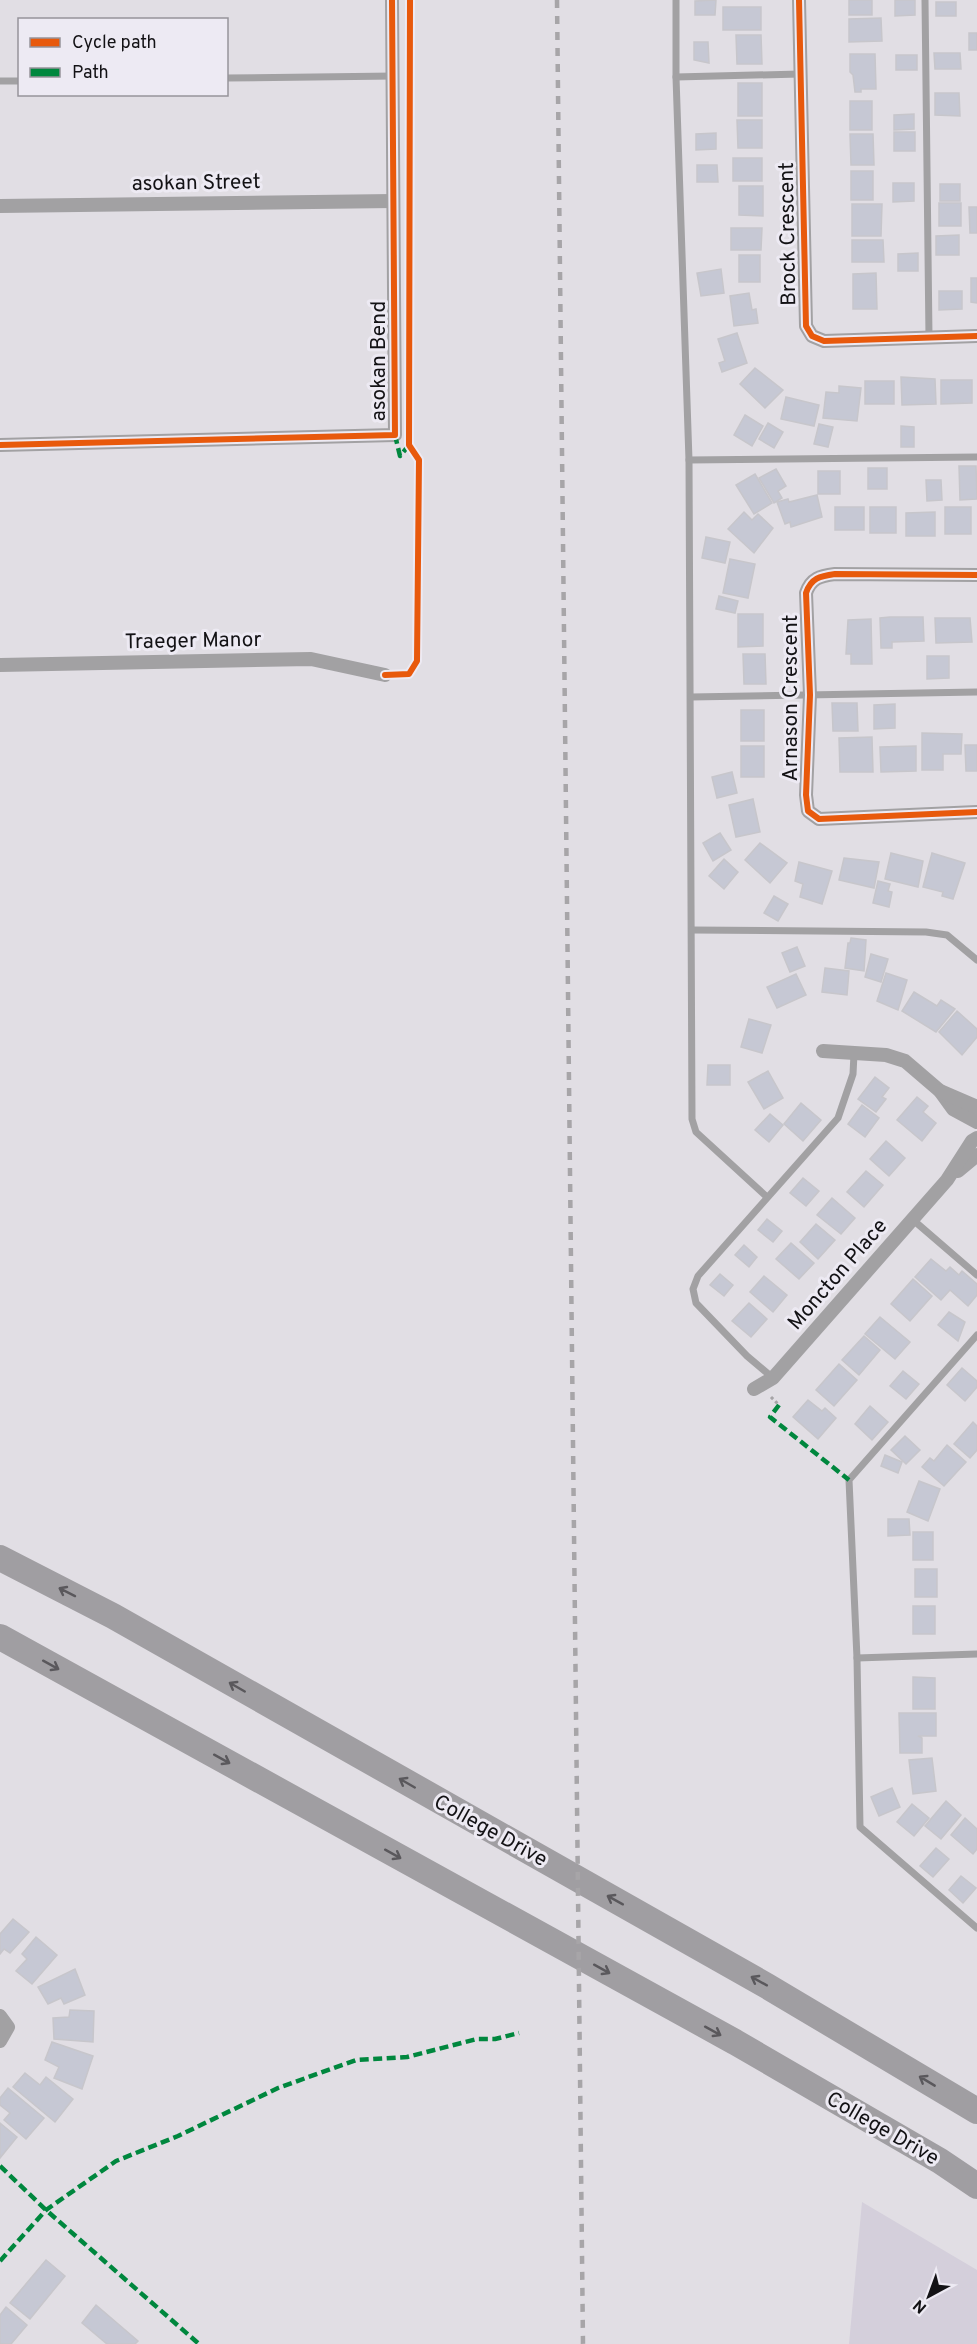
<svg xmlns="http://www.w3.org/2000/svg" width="977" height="2344" font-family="Overpass,sans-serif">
<rect width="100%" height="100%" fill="#e1dee4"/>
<path fill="#d4cfdb" d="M862 2202 977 2270V2344H849Z"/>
<g fill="#c6c8d4" stroke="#c7c6cb" stroke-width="1.5">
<path d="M716 0 715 15H695V1Z"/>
<rect x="849" y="0" width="23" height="15"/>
<path d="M895 0H915V15L895 16Z"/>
<rect x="936" y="2" width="20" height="14"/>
<rect x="723" y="7" width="38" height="23"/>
<path d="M881 18 882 41 849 42V19Z"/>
<rect x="969" y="33" width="8" height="17"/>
<path d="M736 35H761L762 64H737Z"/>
<path d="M694 42H708L709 63 694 60Z"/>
<path d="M934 53H960L961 69H935Z"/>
<path d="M850 54H875L876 89H861V92H855L853 75 850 72Z"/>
<rect x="896" y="55" width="21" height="15"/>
<rect x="738" y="83" width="24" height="33"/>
<path d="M935 93H959L960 116 935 115Z"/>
<rect x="850" y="101" width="22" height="29"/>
<path d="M914 114V129L894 130V115Z"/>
<path d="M737 120H762V148H738Z"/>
<rect x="894" y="132" width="21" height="19"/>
<path d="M716 133V149L696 150V134Z"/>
<path d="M850 134H873L874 165H851Z"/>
<rect x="733" y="158" width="29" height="23"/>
<path d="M697 165H717L718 182H697Z"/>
<rect x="851" y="171" width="22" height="29"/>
<path d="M893 183H914V201L893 202Z"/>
<rect x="940" y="184" width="20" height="17"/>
<path d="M739 186H763V216L739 215Z"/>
<rect x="939" y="203" width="22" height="23"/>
<path d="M852 204H882L881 236H852Z"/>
<path d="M969 207H977V233H970Z"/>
<path d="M731 228H762L761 250H731Z"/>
<path d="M959 235V255H936V236Z"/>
<path d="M852 240H883L884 262H852Z"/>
<path d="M918 253V271H898V254Z"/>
<rect x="739" y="255" width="21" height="27"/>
<path d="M721 269 724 293 701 296 697 273Z"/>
<path d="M876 273 877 309H853V274Z"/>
<path d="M971 278H977V303L971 302Z"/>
<path d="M939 291H962V309L939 310Z"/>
<path d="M749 293 752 310 756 309 758 323 734 326 730 296Z"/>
<path d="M737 333 747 363 722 372 719 363 725 361 718 339Z"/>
<path d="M755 368 783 390 765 408 740 384Z"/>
<path d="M901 377 935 379 936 404 902 405Z"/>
<path d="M941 380H972V403L941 404Z"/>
<rect x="865" y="381" width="29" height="23"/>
<path d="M839 386 861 388 857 421 823 418 826 392 839 393Z"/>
<path d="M786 397 819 405 814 426 781 419Z"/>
<path d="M745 415 763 426 752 446 734 435Z"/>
<path d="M768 423 783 432 774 448 759 439Z"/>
<path d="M819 424 833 427 828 447 814 444Z"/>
<path d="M901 426 914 427V447H901Z"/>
<path d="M959 466H976L977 499 960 500Z"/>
<rect x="868" y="468" width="19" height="21"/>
<path d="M776 469 786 486 778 491 782 498 774 503 759 478Z"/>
<rect x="818" y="471" width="22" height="23"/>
<path d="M755 474 772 503 754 514 736 485Z"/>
<path d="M926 480H941L942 500 927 501Z"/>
<path d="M817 495 822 517 791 527 790 522 785 524 777 502 788 499 789 502Z"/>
<rect x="835" y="507" width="29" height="23"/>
<rect x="870" y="507" width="26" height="26"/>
<rect x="945" y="507" width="26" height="27"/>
<path d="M744 512 752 520 758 514 773 528 754 553 728 529Z"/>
<path d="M935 512V536H906V513Z"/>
<path d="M706 537 730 542 725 563 702 558Z"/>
<path d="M730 559 755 564 748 598 723 593Z"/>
<path d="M719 596 738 601 735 613 716 609Z"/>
<path d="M738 614H763V646L738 647Z"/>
<path d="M890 617H923L924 641 892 642V648H881L880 618Z"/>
<path d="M935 618H970L972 642 936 643Z"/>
<path d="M871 619 872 664H851V654H846L848 620Z"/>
<path d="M743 654H765L766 684H744Z"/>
<path d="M927 656H949V678L927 679Z"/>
<path d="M832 703H857L858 731H833Z"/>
<path d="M895 704V728L874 729V705Z"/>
<rect x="741" y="710" width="23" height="31"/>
<path d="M922 733 962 734 961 754H943V770H922Z"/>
<path d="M872 737 873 772H840L839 738Z"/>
<path d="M965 745H977V771H966Z"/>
<rect x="741" y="746" width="23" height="31"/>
<path d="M916 746V771L881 772 880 747Z"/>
<path d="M732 772 737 793 717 798 712 777Z"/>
<path d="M753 799 760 832 736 837 729 805Z"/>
<path d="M720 833 731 850 713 861 703 843Z"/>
<path d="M760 843 787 863 770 883 745 860Z"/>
<path d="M891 853 923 861 918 887 885 879Z"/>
<path d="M932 853 965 863 953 899 942 896 943 892 923 887Z"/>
<path d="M844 858 879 862 874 888 839 880Z"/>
<path d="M724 859 738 872 724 889 709 876Z"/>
<path d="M799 862 832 871 822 904 800 897 803 884 795 881Z"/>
<path d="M878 881 890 884 888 891 892 892 889 907 873 903Z"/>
<path d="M774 896 788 904 778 921 764 913Z"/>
<path d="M851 938 866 940 864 971 845 968 848 943H850Z"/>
<path d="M797 947 805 966 790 972 782 953Z"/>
<path d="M871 954 888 959 881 982 865 977Z"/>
<path d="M825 968 849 971 847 995 822 992Z"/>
<path d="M886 973 907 980 898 1010 877 1001Z"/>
<path d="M796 974 806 995 777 1008 767 987Z"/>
<path d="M914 992 937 1006 941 1000 955 1009 936 1032 902 1011Z"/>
<path d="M957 1011 977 1029V1037L962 1055 939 1032Z"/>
<path d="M749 1019 771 1025 762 1053 741 1047Z"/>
<path d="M708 1065H730V1085H707Z"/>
<path d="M768 1071 783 1098 764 1109 748 1082Z"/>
<path d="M875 1077 889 1088 882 1097 886 1099 876 1112 858 1099Z"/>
<path d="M917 1097 928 1106 923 1112 936 1123 922 1141 897 1120Z"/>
<path d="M801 1103 821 1120 803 1141 784 1124Z"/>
<path d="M862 1105 879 1118 865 1137 848 1124Z"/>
<path d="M770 1114 783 1125 769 1142 755 1130Z"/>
<path d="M886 1141 905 1158 889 1176 870 1159Z"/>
<path d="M866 1171 883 1185 864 1207 847 1192Z"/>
<path d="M803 1178 819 1191 806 1206 790 1193Z"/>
<path d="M832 1198 855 1218 841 1234 817 1215Z"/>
<path d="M767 1219 782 1231 773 1242 758 1230Z"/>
<path d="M816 1224 835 1240 818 1259 800 1242Z"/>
<path d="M791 1243 814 1263 799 1279 776 1259Z"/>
<path d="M744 1245 757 1257 749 1267 735 1255Z"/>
<path d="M931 1259 946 1271 950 1267 959 1275 962 1271 977 1284V1295L968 1306 950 1290 941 1300 915 1277Z"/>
<path d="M720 1274 733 1285 724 1296 710 1285Z"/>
<path d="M764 1276 787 1295 773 1312 750 1292Z"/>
<path d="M913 1279 932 1296 910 1321 891 1304Z"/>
<path d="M749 1303 767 1319 751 1337 732 1321Z"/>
<path d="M949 1312 965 1322 958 1341 938 1325Z"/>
<path d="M880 1317 910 1342 895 1359 865 1334Z"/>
<path d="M864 1336 880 1350 859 1375 842 1360Z"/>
<path d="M839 1364 857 1380 834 1406 816 1390Z"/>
<path d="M962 1368 977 1381V1387L965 1401 947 1385Z"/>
<path d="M903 1371 919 1384 906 1399 890 1386Z"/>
<path d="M808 1400 822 1411 825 1408 836 1418 818 1439 793 1417Z"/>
<path d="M870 1406 888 1422 872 1440 855 1424Z"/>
<path d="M973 1422 977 1426V1450L970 1458 954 1444Z"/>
<path d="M905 1436 920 1450 906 1464 891 1450Z"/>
<path d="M947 1445 966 1462 944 1486 922 1467 930 1458 934 1461Z"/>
<path d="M885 1455 902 1462 898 1473 881 1466Z"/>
<path d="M919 1481 940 1489 928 1521 907 1512Z"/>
<path d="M888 1519H909L910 1535 888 1536Z"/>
<rect x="913" y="1532" width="20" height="28"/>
<rect x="915" y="1569" width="22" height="28"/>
<rect x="913" y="1606" width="22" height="28"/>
<path d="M913 1677 935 1678V1709H913Z"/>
<path d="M899 1713H936V1736H918L922 1738V1753H900Z"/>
<path d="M932 1758 936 1791 913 1794 909 1760Z"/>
<path d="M892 1788 900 1807 879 1816 871 1797Z"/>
<path d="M946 1801 961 1815 941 1839 925 1826Z"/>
<path d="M912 1804 929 1818 914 1836 897 1822Z"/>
<path d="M965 1818 977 1829V1849L973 1854 951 1835Z"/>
<path d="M936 1848 949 1859 933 1877 920 1866Z"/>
<path d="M961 1876 976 1888 963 1903 949 1890Z"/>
<path d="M13 1919 29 1932 10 1953 4 1949 0 1954V1934Z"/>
<path d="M36 1937 57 1955 32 1984 16 1971 27 1959 22 1954Z"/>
<path d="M75 1969 85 1995 64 2004 61 1998 48 2004 38 1987Z"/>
<path d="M70 2010 94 2011 93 2042 54 2039 53 2018 69 2017Z"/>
<path d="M52 2042 93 2056 82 2089 54 2078 59 2067 45 2060Z"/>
<path d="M25 2073 40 2085 46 2077 73 2099 55 2122 13 2087Z"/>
<path d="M8 2088 44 2118 26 2139 4 2120 10 2113 0 2105V2098Z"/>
<path d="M0 2123 17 2137 0 2158Z"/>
<path d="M46 2260 65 2276 30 2319 10 2303Z"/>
<path d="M96 2305 138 2341 135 2344H107L82 2323Z"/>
<path d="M6 2307 27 2325 11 2344H0V2315Z"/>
</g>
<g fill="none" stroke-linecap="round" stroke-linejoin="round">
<path stroke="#a6a4a7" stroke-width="3" stroke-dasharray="3 3" stroke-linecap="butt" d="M771 1397 779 1405"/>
<g stroke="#a2a1a3" stroke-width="7">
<path d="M676 0V77L689 460 692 1119 696 1132 767 1197"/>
<path d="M925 0 929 337"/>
<path d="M676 77 800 74"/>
<path d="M226 78 394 76"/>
<path d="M0 81H20"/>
<path d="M689 460 977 457"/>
<path d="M691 697 977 692"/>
<path d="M692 930 926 932 947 935 977 960"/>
<path d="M912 1219 977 1275"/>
<path d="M977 1335 849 1480 857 1658 860 1827 977 1928"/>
<path d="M773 1378 747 1356 696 1303 693 1289 698 1276 838 1118 853 1074 854 1054"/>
<path d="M857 1658 977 1654"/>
</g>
<g stroke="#a2a1a3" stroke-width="14">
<path d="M799 0 806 326 812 336 824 341 977 336"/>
<path d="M0 206 393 201"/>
<path d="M0 445 395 435 392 0"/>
<path d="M977 575 835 574C820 576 811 578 806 593L810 695 806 795 808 811 819 819 977 812"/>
<path d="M0 665 311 659 385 675"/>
<path d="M823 1051 886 1055 905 1061 940 1091 953 1109 977 1122"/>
<path d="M940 1091 977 1107"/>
<path d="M958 1171 977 1155"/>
<path d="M754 1389 773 1378 947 1180 972 1141 977 1138"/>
<path d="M0 2016 8 2027 0 2041"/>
</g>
<g stroke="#a09ea2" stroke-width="26">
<path d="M0 1558 113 1616 767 1986 977 2111"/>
<path d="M0 1637 735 2042 940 2161 977 2186"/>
</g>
<path stroke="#a7a5a8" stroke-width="4.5" stroke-dasharray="8 8" stroke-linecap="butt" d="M557 0 583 2344"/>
<g stroke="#00873e" stroke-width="4.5" stroke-dasharray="9 4.5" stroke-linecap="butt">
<path d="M395 435 400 456 409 445"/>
<path d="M779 1405 770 1417 849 1480"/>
<path d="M0 2166 46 2210 199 2344"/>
<path d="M0 2261 46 2210 116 2161 178 2136 278 2088 356 2060 407 2057 477 2039H495L519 2033"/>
</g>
<defs>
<g id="cycleway">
<path d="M799 0 806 326 812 336 824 341 977 336"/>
<path d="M0 445 395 435 392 0"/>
<path d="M977 575 835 574C820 576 811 578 806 593L810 695 806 795 808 811 819 819 977 812"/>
<path d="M385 675 409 674 417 661 419 460 409 445 410 0"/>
</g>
</defs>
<use href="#cycleway" stroke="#edeaf3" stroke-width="10"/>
<use href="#cycleway" stroke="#e8590c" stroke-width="6"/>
</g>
<defs><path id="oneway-shaft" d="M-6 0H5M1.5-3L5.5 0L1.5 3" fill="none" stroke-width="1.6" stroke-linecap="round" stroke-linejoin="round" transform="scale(1.5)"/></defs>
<g stroke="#5a585c">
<use href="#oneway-shaft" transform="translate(67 1592) rotate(-153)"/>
<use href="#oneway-shaft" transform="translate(51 1665) rotate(29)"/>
<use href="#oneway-shaft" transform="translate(237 1687) rotate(-150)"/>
<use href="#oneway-shaft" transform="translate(222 1759) rotate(29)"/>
<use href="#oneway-shaft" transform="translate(407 1783) rotate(-150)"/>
<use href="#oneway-shaft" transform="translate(393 1854) rotate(29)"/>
<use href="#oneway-shaft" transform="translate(615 1900) rotate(-151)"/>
<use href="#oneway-shaft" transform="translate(602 1969) rotate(29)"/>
<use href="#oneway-shaft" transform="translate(759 1981) rotate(-151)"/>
<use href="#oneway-shaft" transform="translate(713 2031) rotate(29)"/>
<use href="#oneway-shaft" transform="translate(927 2081) rotate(-149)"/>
</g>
<g text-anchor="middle" stroke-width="6" stroke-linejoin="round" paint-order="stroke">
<g font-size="21" fill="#131215" stroke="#edeaf3">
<text transform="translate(196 182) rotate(-1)" y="7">asokan Street</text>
<text transform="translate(787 234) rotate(-91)" y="7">Brock Crescent</text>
<text transform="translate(378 361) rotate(-90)" y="7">asokan Bend</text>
<text transform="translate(193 640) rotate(-1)" y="7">Traeger Manor</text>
<text transform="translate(790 698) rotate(-90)" y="7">Arnason Crescent</text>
<text transform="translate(837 1274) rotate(-49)" y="7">Moncton Place</text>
<text transform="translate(491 1830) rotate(29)" y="7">College Drive</text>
<text transform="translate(883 2128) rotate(30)" y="7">College Drive</text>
</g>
</g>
<rect x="18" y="18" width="210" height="78" fill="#edeaf3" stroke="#96949a" stroke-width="1.5"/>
<rect x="30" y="38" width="30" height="9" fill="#e8590c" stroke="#96949a" stroke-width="1.5"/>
<text x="72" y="48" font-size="18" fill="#131215">Cycle path</text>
<rect x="30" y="68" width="30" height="9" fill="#00873e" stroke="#96949a" stroke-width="1.5"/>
<text x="72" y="78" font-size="18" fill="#131215">Path</text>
<g transform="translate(929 2296) rotate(221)" stroke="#edeaf3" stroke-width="4.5" paint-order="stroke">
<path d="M0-4.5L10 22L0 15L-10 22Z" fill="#131215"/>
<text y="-9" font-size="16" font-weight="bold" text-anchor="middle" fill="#131215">N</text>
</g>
</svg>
